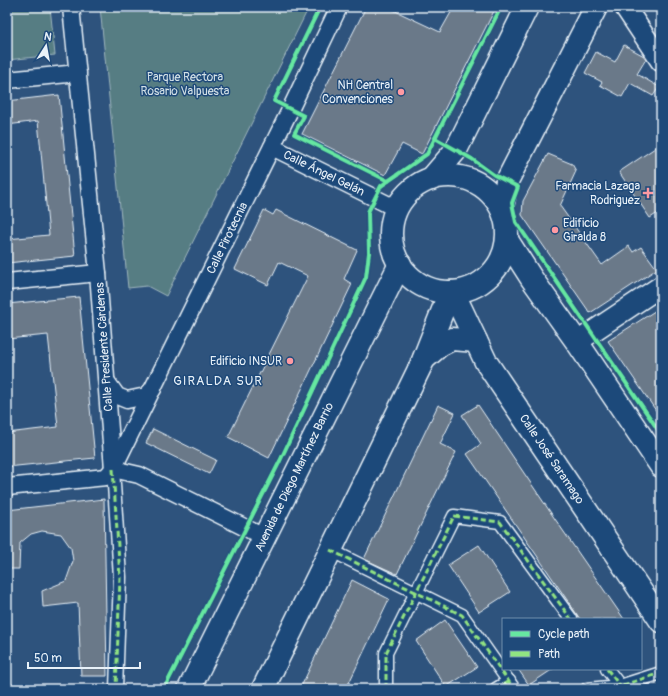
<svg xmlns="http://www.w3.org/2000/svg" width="668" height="696" font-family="Pangolin,sans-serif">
<rect width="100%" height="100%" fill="#2e537d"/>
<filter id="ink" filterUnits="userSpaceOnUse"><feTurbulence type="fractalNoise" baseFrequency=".025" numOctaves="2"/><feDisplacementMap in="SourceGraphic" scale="8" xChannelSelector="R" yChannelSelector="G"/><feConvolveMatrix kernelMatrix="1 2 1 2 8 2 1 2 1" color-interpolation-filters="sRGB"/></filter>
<g filter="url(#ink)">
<g fill="#577d83" stroke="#a0b7be">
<path d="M7 7H50L55 55 7 60Z"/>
<path d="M100 7H309L166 296 147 286 128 288Z"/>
</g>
<g fill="#6a7989" stroke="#e8f1f8">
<path d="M366 7H387L440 32 454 7H496L422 154 402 144 385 175 302 134Z"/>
<path d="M624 45 644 56 646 59 637 74 659 87 653 96 630 83 622 97 600 85 602 82 585 73 596 52 615 62Z"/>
<path d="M59 95 75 256 7 263V239L49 235 38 121 7 125V101Z"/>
<path d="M661 144V211L650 218 619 172Z"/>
<path d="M548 154 572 164 576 171 560 206 602 265 629 246 633 252 641 247 657 269 590 313 522 215 523 201Z"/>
<path d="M264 210 273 215 276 210 357 250 344 279 352 284 269 458 228 437 308 276 279 262 268 285 235 269Z"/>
<path d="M79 297 95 458 7 467V433L58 427 48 335 7 339V304Z"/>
<path d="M661 307V418L608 341Z"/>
<path d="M438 405 455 413 440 444 456 452 397 574 364 559Z"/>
<path d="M478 405 555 519 624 619H580L544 566 467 454 481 444 462 415Z"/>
<path d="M153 429 216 460 209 474 146 443Z"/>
<path d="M104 499 107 676H81L78 603 43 607 42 591 66 581 73 561 71 548 61 534 42 531 31 534 20 543 19 569H7V510Z"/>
<path d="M479 545 510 592 479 612 448 565Z"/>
<path d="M352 580 389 599 346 689H300Z"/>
<path d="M445 620 477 667 446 687 416 641Z"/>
<path d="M518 669H553L529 685Z"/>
</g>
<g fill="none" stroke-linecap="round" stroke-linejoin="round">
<defs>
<g id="pedestrian">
<path d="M113 469 120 577 116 689"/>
<path d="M330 550 462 615 514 689"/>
<path d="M607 669 620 686"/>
<path d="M386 689V653L454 516 500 522 571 619"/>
<path d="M496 689 509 681"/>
<path d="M587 689 620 686 661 673"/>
</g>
<g id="minor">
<path d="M71 7 98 273 113 469"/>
<path d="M7 80 78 73"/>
<path d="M272 147 397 209"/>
<path d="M7 282 98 273"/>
<path d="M107 382 117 396 127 400 146 396 153 389"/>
<path d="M113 469 139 475 264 537"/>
<path d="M7 487 106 477 113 469 290 110 339 7"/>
</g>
<g id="tertiary">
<path d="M625 7 661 61"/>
<path d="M577 342 661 286"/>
</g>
<g id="primary">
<circle cx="449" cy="234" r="58"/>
<path d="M431 179 456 150 527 7"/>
<path d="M502 209 507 181 596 7"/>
<path d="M507 240 532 279 577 342 661 466"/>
<path d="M453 292 486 362 661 621"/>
<path d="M424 359 440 345 452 339 476 341"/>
<path d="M189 689 400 264"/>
<path d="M263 689 422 363 450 292"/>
</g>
</defs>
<use href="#pedestrian" stroke="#e8f1f8" stroke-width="15"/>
<use href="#minor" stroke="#e8f1f8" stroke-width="19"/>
<use href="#tertiary" stroke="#e8f1f8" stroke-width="23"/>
<use href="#primary" stroke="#e8f1f8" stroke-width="25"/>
<use href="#pedestrian" stroke="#1f4a7a" stroke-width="12"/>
<use href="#minor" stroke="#1f4a7a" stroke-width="16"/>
<use href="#tertiary" stroke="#1f4a7a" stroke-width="20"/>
<use href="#primary" stroke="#1f4a7a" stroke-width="22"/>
<g stroke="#91e382" stroke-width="3" stroke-dasharray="6 3" stroke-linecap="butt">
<path d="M113 469 120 577 116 689"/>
<path d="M330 550 462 615 514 689"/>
<path d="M607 669 620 686"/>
<path d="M386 689V653L454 516 500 522 571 619"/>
<path d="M496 689 509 681"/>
<path d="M587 689 620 686 661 673"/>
</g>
<defs>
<g id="cycleway">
<path d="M320 7 274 101 304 116 294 134 388 181"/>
<path d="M435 138 472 159 494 175 518 187 512 203 516 222 661 434"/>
<path d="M164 689 280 461 366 277 369 253 368 212 381 186 427 154 501 7"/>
</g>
</defs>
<use href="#cycleway" stroke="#1f4a7a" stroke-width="6"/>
<use href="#cycleway" stroke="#66e7a1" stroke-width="4"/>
</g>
</g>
<g fill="#ff9aa2" stroke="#1f4a7a" stroke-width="1.5">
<circle cx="401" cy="92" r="4"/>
<path d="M646 187h4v4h4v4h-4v4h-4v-4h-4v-4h4z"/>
<circle cx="555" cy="230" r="4"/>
<circle cx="290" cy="361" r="4"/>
</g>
<g text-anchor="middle" stroke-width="3" stroke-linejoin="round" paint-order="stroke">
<g font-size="12" fill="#d2e0e6" stroke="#1f4a7a">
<text x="185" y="81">Parque Rectora<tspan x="185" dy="14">Rosario Valpuesta</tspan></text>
</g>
<g font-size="12" fill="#e8f1f8" stroke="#1f4a7a" text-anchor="end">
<text x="393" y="89">NH Central<tspan x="393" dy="14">Convenciones</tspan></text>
<text x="640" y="190">Farmacia Lazaga<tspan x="640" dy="14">Rodriguez</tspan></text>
<text x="563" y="227" text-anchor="start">Edificio<tspan x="563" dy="14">Giralda 8</tspan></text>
<text x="282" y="365">Edificio INSUR</text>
</g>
<g font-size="12" fill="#e8f1f8" stroke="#1f4a7a">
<text transform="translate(324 173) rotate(26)" y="4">Calle Ángel Gelán</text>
<text transform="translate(227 238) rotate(-64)" y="4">Calle Pirotecnia</text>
<text transform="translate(104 347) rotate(-94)" y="4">Calle Presidente Cárdenas</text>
<text transform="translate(552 459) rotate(56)" y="4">Calle José Saramago</text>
<text transform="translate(294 477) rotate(-64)" y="4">Avenida de Diego Martínez Barrio</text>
</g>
<g font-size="13" letter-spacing="1" fill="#e8f1f8" stroke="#1f4a7a">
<text x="218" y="385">GIRALDA SUR</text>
</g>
</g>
<rect width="668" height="696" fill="none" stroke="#1f4a7a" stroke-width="24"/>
<rect x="12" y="12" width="644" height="672" fill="none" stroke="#e8f1f8" stroke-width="1.5" filter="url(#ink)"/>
<rect x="502" y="618" width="140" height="52" fill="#1f4a7a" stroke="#6f8dac"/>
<rect x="510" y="631" width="20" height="6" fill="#66e7a1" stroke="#6f8dac"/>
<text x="538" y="638" font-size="12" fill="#e8f1f8">Cycle path</text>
<rect x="510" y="651" width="20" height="6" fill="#91e382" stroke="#6f8dac"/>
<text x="538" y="658" font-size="12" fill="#e8f1f8">Path</text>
<g transform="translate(46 46) rotate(11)" stroke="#1f4a7a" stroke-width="3" paint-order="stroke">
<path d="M0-3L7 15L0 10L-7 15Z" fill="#e8f1f8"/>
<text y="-6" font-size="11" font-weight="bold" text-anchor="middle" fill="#e8f1f8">N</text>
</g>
<path d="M28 662v6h112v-6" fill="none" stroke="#e8f1f8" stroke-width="2"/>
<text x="34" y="662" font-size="12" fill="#e8f1f8" stroke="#1f4a7a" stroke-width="3" paint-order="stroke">50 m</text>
</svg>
